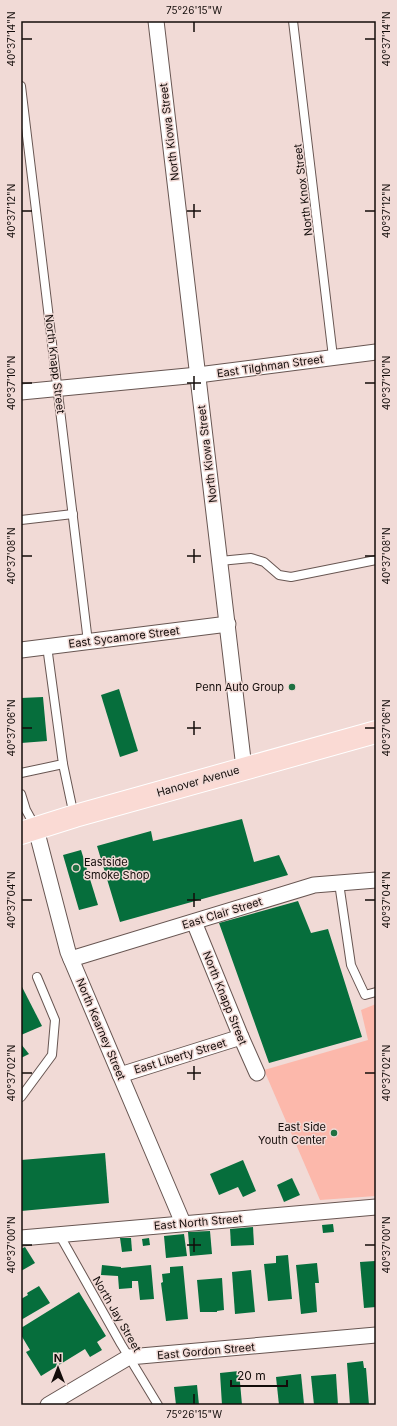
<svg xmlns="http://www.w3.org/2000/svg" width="397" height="1426" font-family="Inter,sans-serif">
<rect width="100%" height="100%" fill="#f1dad6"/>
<path fill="#fcb8ab" d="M376 1004V1196L320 1200 264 1070 368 1040 361 1010Z"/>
<g fill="#066e3c">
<path d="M119 689 138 751 120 757 101 695Z"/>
<path d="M43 697 47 741 21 743V698Z"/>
<path d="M242 819 254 862 279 855 288 875 120 922 97 846 151 831 153 841Z"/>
<path d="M81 850 98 905 79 910 63 855Z"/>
<path d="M298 901 311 933 328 929 362 1037 269 1063 219 923Z"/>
<path d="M21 985 42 1026 21 1035Z"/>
<path d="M21 1044 29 1054 21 1058Z"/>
<path d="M105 1153 109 1203 21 1211V1160Z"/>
<path d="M243 1160 256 1191 243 1197 238 1187 219 1195 210 1174Z"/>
<path d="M292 1178 300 1195 284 1202 277 1185Z"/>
<path d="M333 1224 334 1232 323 1233 322 1225Z"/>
<path d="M253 1227 254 1245 231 1246 230 1229Z"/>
<path d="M210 1231 212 1254 190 1256 188 1232Z"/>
<path d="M184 1234 187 1256 166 1258 164 1236Z"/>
<path d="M120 1238H131L132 1251 122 1252Z"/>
<path d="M149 1238 150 1245 143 1246 142 1239Z"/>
<path d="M25 1247 35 1263 21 1271V1249Z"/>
<path d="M288 1255 292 1299 268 1301 264 1264 276 1263V1256Z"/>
<path d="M375 1261 376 1307 364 1308 360 1262Z"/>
<path d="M317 1263 319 1283H315L317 1312 301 1314 296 1265Z"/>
<path d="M102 1265 121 1267V1268L151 1265 154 1299 140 1300 138 1281H132V1288L119 1289 118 1276 101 1275Z"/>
<path d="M183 1266 188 1319 166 1321 161 1283 163 1282 162 1274 170 1273V1267Z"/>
<path d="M251 1270 255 1312 235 1314 232 1272Z"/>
<path d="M222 1278 224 1310 217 1311V1312H200L197 1280Z"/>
<path d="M39 1286 50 1303 21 1320V1299L28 1295 27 1293Z"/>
<path d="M79 1292 106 1336 97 1342 102 1350 90 1357 85 1349 41 1376 26 1352 30 1350 21 1335V1328Z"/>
<path d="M363 1361 364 1368H366L369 1405H350L347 1363Z"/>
<path d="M239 1371 242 1405H222L220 1373Z"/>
<path d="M301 1374 304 1404 279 1405 276 1377Z"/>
<path d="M336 1374 338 1405H314L311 1376Z"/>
<path d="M197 1385 199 1405H176L174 1387Z"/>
</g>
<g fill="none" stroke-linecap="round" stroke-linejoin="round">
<defs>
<g id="service">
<path d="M293 21 333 357"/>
<path d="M21 86 88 642"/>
<path d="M21 520 73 514"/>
<path d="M220 561 251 558 264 562 279 575 291 577 376 560"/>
<path d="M63 764 74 816"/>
<path d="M21 773 63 764 47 646"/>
<path d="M21 794 26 810 36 828"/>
<path d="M339 883 351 965 365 995 376 992"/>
<path d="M21 1097 52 1055 55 1020 37 977"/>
<path d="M59 1234 121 1344 158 1405"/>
</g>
<g id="minor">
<path d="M156 21 244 768"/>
<path d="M21 392 198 375 376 352"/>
<path d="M21 650 228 624"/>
<path d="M36 829 68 952 183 1223"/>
<path d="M194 922 241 1037 257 1073"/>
<path d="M71 959 314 885 376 880"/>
<path d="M120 1075 241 1037"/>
<path d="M21 1238 376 1207"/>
<path d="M48 1405 129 1357 376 1335"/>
</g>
<path id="primary" d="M21 833 75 816 376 732"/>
</defs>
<use href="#service" stroke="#685652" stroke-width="10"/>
<use href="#minor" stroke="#685652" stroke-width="17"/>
<use href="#primary" stroke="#fff" stroke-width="24"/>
<use href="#service" stroke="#fff" stroke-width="8"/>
<use href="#minor" stroke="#fff" stroke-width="15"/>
<use href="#primary" stroke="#fadad4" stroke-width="22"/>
</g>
<path fill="none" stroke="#130c0a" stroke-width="1.5" d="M194 22V32M22 39H32M365 39H375M194 204V218M22 211H32M187 211H201M365 211H375M194 376V390M22 383H32M187 383H201M365 383H375M194 549V563M22 556H32M187 556H201M365 556H375M194 721V735M22 728H32M187 728H201M365 728H375M194 893V907M22 900H32M187 900H201M365 900H375M194 1066V1080M22 1073H32M187 1073H201M365 1073H375M194 1238V1252M22 1245H32M187 1245H201M365 1245H375M194 1394V1404"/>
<g fill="#1e7142" stroke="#f1dad6" stroke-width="1.5">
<circle cx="292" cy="687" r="4"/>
<circle cx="76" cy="868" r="4"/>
<circle cx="334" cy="1133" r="4"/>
</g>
<g text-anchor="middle" stroke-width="3" stroke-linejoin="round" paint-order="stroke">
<g font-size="11" fill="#130c0a" stroke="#f1dad6">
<text transform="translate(169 132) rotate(-97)" y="4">North Kiowa Street</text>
<text transform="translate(303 190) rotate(-97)" y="4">North Knox Street</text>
<text transform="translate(55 364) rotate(83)" y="4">North Knapp Street</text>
<text transform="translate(270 366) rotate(-8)" y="4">East Tilghman Street</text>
<text transform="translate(207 454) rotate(-97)" y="4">North Kiowa Street</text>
<text transform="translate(124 637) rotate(-7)" y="4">East Sycamore Street</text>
<text transform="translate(198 781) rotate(-16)" y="4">Hanover Avenue</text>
<text transform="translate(222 913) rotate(-17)" y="4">East Clair Street</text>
<text transform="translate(225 998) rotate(68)" y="4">North Knapp Street</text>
<text transform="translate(101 1029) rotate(67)" y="4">North Kearney Street</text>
<text transform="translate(180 1056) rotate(-17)" y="4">East Liberty Street</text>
<text transform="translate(198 1222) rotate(-5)" y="4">East North Street</text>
<text transform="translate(117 1314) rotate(60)" y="4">North Jay Street</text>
<text transform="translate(206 1351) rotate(-5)" y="4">East Gordon Street</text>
</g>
<g font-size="11" fill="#130c0a" stroke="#f1dad6" text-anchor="end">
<text x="284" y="691">Penn Auto Group</text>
<text x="84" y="866" text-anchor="start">Eastside<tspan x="84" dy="13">Smoke Shop</tspan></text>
<text x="326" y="1131">East Side<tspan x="326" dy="13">Youth Center</tspan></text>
</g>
</g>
<rect width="397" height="1426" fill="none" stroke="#f1dad6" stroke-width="44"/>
<g transform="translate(58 1368)" stroke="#f1dad6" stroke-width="3" paint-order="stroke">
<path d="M0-3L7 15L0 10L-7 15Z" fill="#130c0a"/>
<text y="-6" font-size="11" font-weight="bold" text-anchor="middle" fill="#130c0a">N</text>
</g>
<path d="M231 1380v6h56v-6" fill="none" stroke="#130c0a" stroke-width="2"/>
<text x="237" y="1380" font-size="12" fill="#130c0a" stroke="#f1dad6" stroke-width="3" paint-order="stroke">20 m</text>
<rect x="22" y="22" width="353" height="1382" fill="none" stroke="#130c0a" stroke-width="1.5"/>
<g font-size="10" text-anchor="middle" fill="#130c0a">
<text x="194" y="14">75°26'15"W</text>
<text transform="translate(11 39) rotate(-90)" y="4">40°37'14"N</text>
<text transform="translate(386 39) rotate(-90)" y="4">40°37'14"N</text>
<text transform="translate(11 211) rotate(-90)" y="4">40°37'12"N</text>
<text transform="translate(386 211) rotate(-90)" y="4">40°37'12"N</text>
<text transform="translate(11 383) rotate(-90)" y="4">40°37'10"N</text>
<text transform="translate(386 383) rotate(-90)" y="4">40°37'10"N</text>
<text transform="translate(11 556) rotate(-90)" y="4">40°37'08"N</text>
<text transform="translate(386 556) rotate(-90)" y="4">40°37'08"N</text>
<text transform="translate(11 728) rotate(-90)" y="4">40°37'06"N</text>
<text transform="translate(386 728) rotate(-90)" y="4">40°37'06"N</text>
<text transform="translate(11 900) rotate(-90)" y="4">40°37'04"N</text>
<text transform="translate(386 900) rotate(-90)" y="4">40°37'04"N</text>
<text transform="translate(11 1073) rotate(-90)" y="4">40°37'02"N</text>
<text transform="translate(386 1073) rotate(-90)" y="4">40°37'02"N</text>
<text transform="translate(11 1245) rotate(-90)" y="4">40°37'00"N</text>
<text transform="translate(386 1245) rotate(-90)" y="4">40°37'00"N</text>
<text x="194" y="1418">75°26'15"W</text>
</g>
</svg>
